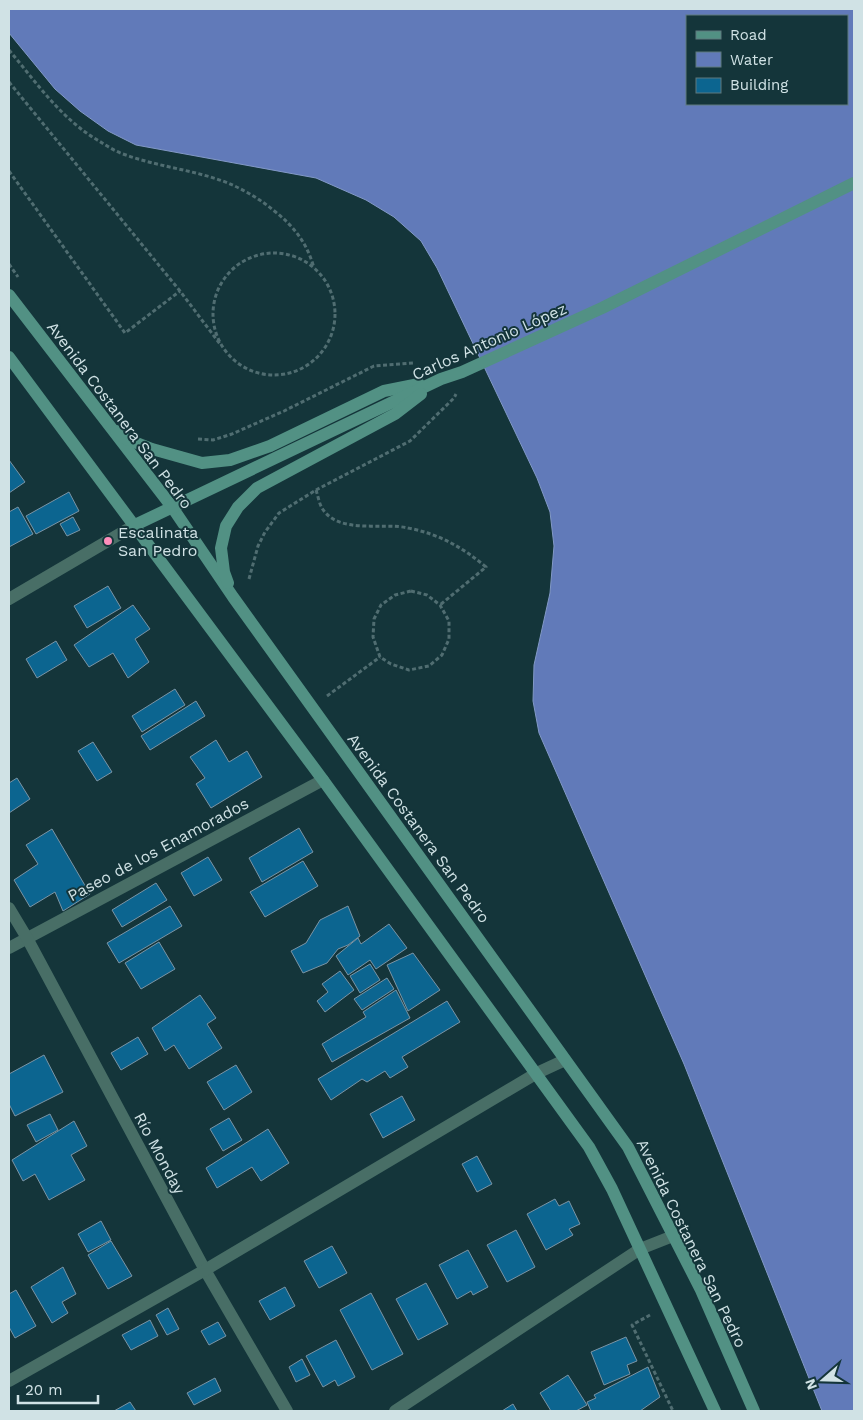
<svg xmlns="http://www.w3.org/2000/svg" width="863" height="1420" font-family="'Work Sans',sans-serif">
<rect width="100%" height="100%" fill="#14353a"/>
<path fill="#617ab9" stroke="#8299c6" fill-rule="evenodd" d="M9 9H854V1411H822L684 1064 539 733 533 701 534 665 550 593 554 546 550 512 537 478 437 268 421 241 394 217 366 200 316 178 136 145 108 131 80 111 55 89 9 33ZM687 16H847V104H687Z"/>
<g fill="#0c6590" stroke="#7a94a5">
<path d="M9 460 25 482 9 493Z"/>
<path d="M69 492 79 511 36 534 26 516Z"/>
<path d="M18 507 33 534 9 547V512Z"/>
<path d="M73 517 80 530 67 536 60 524Z"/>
<path d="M108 586 121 608 87 628 74 606Z"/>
<path d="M133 605 150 629 135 639 149 662 128 678 113 653 89 667 74 645Z"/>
<path d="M56 641 67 660 37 678 26 659Z"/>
<path d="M175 689 185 705 142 732 132 716Z"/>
<path d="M196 701 205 716 150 750 141 736Z"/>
<path d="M216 740 229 762 247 751 262 777 211 808 196 784 205 778 190 757Z"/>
<path d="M93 742 112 772 97 781 78 751Z"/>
<path d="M17 778 30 799 9 813V783Z"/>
<path d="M299 828 313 852 262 882 249 858Z"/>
<path d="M52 829 90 894 63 911 55 892 30 907 14 880 38 864 26 845Z"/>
<path d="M208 857 222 880 194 896 181 873Z"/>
<path d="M303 861 318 886 265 917 250 892Z"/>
<path d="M156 883 167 900 122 927 112 910Z"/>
<path d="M170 906 182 926 119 963 107 943Z"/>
<path d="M348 906 360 936 348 945 338 949 327 963 303 973 291 951 306 943 320 920Z"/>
<path d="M389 924 407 948 376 969 370 960 348 975 336 956 358 938 361 944Z"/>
<path d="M159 942 175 969 141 989 125 963Z"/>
<path d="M413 953 440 990 408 1011 387 965Z"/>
<path d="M370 964 380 980 360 993 350 976Z"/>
<path d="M340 971 354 990 325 1012 317 1001 328 992 322 984Z"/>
<path d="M387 978 394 989 362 1010 354 999Z"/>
<path d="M396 990 410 1018 332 1062 322 1044 366 1017 363 1012Z"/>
<path d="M200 995 216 1018 207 1024 222 1048 189 1069 174 1045 165 1051 152 1028Z"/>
<path d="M447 1001 460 1022 402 1057 408 1067 390 1078 385 1071 367 1082 362 1079 331 1100 318 1079Z"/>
<path d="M138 1037 148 1054 121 1070 111 1053Z"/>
<path d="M44 1055 63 1092 15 1116 9 1104V1074Z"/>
<path d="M236 1065 252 1092 224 1110 207 1082Z"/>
<path d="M402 1096 415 1120 383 1138 370 1114Z"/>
<path d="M50 1114 58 1130 36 1142 27 1125Z"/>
<path d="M229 1118 242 1140 223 1151 210 1129Z"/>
<path d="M74 1121 87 1146 71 1155 85 1180 49 1200 35 1174 23 1181 12 1160Z"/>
<path d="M268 1129 289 1163 261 1181 252 1167 217 1188 206 1168Z"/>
<path d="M477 1156 492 1184 477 1192 462 1164Z"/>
<path d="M555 1199 559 1206 569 1201 580 1224 569 1229 573 1235 546 1250 527 1214Z"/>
<path d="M101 1221 111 1240 88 1252 78 1234Z"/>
<path d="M516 1230 535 1267 507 1282 487 1245Z"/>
<path d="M111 1241 132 1276 108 1289 88 1255Z"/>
<path d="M332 1246 347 1273 319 1288 304 1261Z"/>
<path d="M468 1250 488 1287 473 1295 471 1291 457 1299 439 1265Z"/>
<path d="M63 1267 76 1294 62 1302 68 1313 52 1323 31 1287Z"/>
<path d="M426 1283 448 1324 418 1340 396 1299Z"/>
<path d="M285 1287 295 1306 270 1320 259 1301Z"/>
<path d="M16 1290 36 1326 15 1338 9 1327V1294Z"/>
<path d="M371 1293 403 1354 372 1370 340 1310Z"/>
<path d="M168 1308 179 1329 167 1335 156 1315Z"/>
<path d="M150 1320 158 1336 131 1350 122 1335Z"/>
<path d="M218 1322 226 1336 209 1345 201 1331Z"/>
<path d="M626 1337 637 1361 627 1365 630 1374 604 1385 591 1352Z"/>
<path d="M336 1340 355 1377 338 1386 335 1380 323 1387 306 1356Z"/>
<path d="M302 1359 310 1375 296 1382 289 1367Z"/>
<path d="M648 1367 660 1397 640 1411H591L587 1402 596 1398 594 1395Z"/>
<path d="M568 1375 587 1405 576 1411H551L540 1393Z"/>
<path d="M215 1378 221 1391 194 1405 187 1393Z"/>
<path d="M130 1402 136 1411H114Z"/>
<path d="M513 1404 517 1411H502Z"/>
</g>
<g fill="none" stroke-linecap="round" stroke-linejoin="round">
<g stroke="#506d71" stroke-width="3" stroke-dasharray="4 2.5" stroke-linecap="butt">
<path d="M9 50C36 82 61 119 99 141 107 146 116 152 126 155 159 167 195 170 228 183 244 190 260 199 273 210 294 226 307 243 314 268"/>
<path d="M9 82 180 291 220 344"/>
<path d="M9 171 125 333 180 291"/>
<circle cx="274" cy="314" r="61"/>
<path d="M9 264 18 277"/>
<path d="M198 439 213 440 232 434 284 411 374 366 413 363"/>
<path d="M316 490C318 496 319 503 322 508 338 535 383 522 408 528 439 534 462 547 486 567L440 605"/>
<path d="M249 579 258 546 265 532 279 513 316 490 410 441 454 398 456 394"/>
<path d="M411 591 427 595 440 605 449 621V639L442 655 429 666 409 670 391 664 380 657 373 637 374 619 381 605 395 595Z"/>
<path d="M327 696 380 657"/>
<path d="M650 1315 632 1325 673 1411"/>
</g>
<g stroke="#486e66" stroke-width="12">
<path d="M9 599 135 525"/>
<path d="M9 948 323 780"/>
</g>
<g stroke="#486e66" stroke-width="12">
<path d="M9 908 27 938 205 1270 287 1411"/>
<path d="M9 1381 205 1270 537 1073 565 1060"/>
<path d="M395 1411 640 1249 673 1236"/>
</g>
<g stroke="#529184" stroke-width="12">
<path d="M9 295 172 507 233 597 628 1147 701 1290 754 1411"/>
<path d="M9 357 323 780 589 1147 612 1189 715 1411"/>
<path d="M116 431 124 438 152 449 202 463 230 460 270 446 384 391 419 384"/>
<path d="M135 525 441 379 462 372 602 308 854 183"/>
<path d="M228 583 224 572 221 548 226 526 238 507 257 488 395 414 421 394"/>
</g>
</g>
<circle fill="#fe8ebb" stroke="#14353a" stroke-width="2" cx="108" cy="541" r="5"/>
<g text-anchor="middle" stroke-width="4" stroke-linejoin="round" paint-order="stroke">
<g font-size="16" fill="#d0e2e5" stroke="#14353a">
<text transform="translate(489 341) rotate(-24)" y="6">Carlos Antonio López</text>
<text transform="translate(120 415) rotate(53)" y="6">Avenida Costanera San Pedro</text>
<text transform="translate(419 828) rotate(54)" y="6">Avenida Costanera San Pedro</text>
<text transform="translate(158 849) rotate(-28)" y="6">Paseo de los Enamorados</text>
<text transform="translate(160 1153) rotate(62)" y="6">Río Monday</text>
<text transform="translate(692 1243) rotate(64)" y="6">Avenida Costanera San Pedro</text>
</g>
<g font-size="16" fill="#d0e2e5" stroke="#14353a" text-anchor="start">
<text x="118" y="538">Escalinata<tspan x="118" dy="18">San Pedro</tspan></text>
</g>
</g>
<rect width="863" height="1420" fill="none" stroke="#d0e2e5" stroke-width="20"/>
<rect x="686" y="15" width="162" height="90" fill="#14353a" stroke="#5f7a7e"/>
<rect x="696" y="31" width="25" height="8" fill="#529184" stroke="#5f7a7e"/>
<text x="730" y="40" font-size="15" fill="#d0e2e5">Road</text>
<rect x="696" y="52" width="25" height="15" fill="#617ab9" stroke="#5f7a7e"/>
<text x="730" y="65" font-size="15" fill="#d0e2e5">Water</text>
<rect x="696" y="78" width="25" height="15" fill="#0c6590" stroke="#5f7a7e"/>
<text x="730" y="90" font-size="15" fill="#d0e2e5">Building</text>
<g transform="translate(823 1380) rotate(250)" stroke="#14353a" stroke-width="4" paint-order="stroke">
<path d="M0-4L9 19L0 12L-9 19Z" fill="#d0e2e5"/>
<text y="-8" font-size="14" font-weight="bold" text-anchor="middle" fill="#d0e2e5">N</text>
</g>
<path d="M18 1395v8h80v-8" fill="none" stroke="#d0e2e5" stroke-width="2.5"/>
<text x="25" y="1395" font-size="15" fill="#d0e2e5" stroke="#14353a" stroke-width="4" paint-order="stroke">20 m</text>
</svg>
